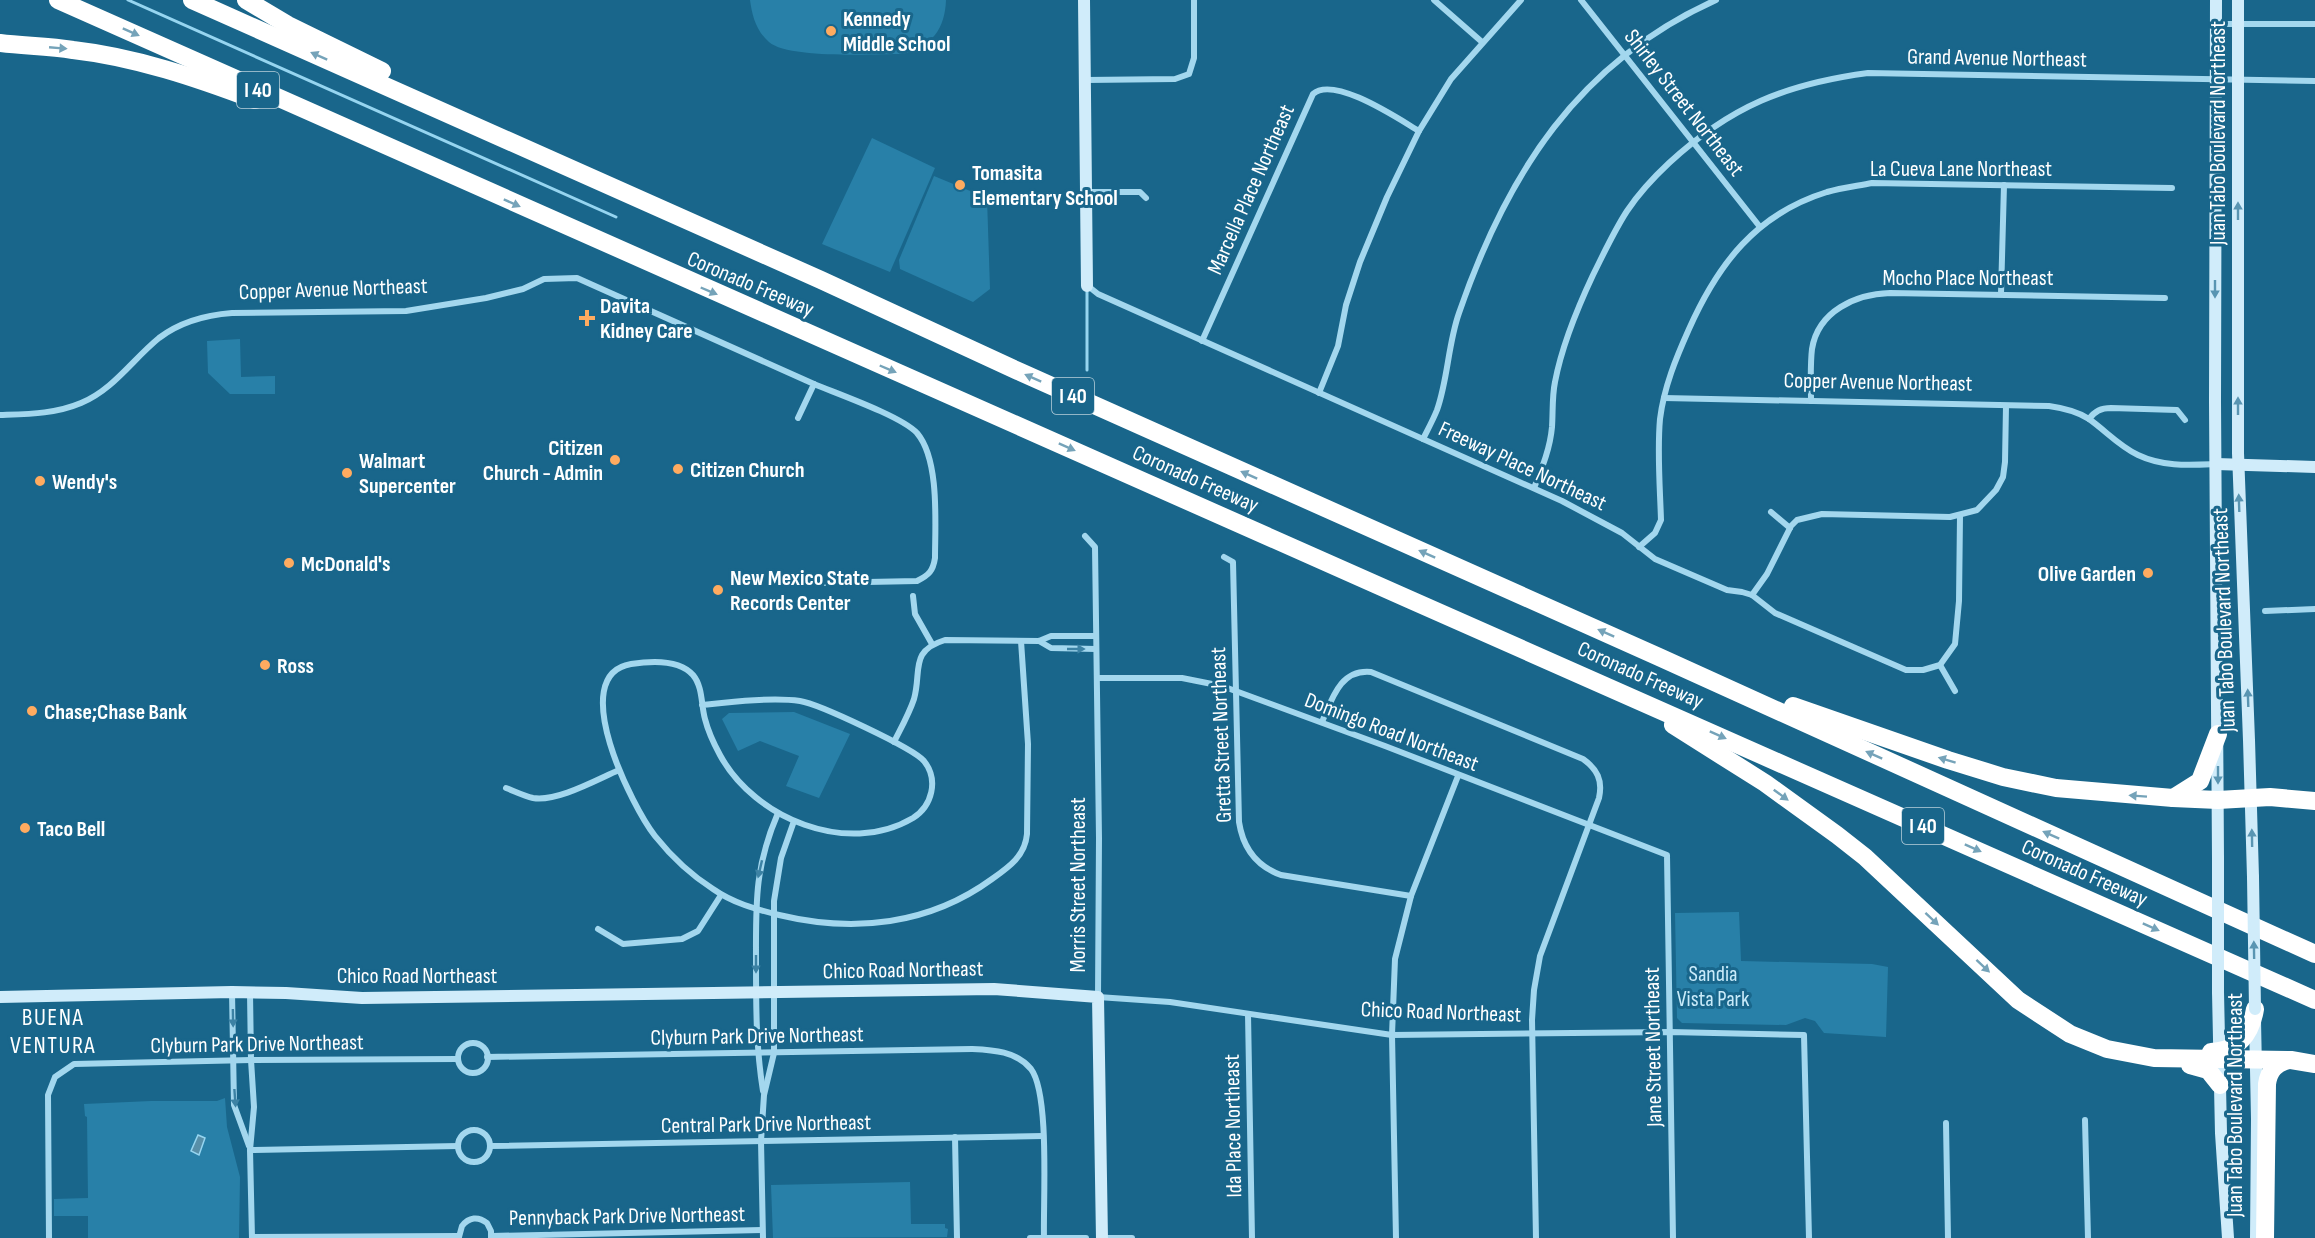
<svg xmlns="http://www.w3.org/2000/svg" width="2315" height="1238" font-family="'Sofia Sans Condensed',sans-serif">
<rect width="100%" height="100%" fill="#19668b"/>
<g fill="#2880a8">
<path d="M750 0H946C945 29 932 46 903 54 875 54 788 59 769 42 756 31 752 15 750 0Z"/>
<path d="M872 138 935 168 890 272 822 244Z"/>
<path d="M934 176 987 198 990 289 973 302 900 269 899 260Z"/>
<path d="M240 339 241 377 275 376V394H230L208 373 207 341Z"/>
<path d="M794 712 850 734 819 798 786 786 799 756 760 741 738 751 722 719 729 713Z"/>
<path d="M1739 912 1741 961 1872 964 1888 967 1886 1037 1824 1033 1815 1021 1805 1018 1786 1025 1682 1023 1677 1018 1675 913Z"/>
<path d="M225 1098 227 1127 240 1177 239 1238H88V1216H54V1199L88 1198 87 1117 85 1116 84 1104 151 1101H217Z"/>
<path d="M910 1182 911 1224H945V1228L948 1229 947 1237 773 1238 771 1185Z"/>
</g>
<path fill="#588fa8" stroke="#96d5f0" stroke-width="1.5" d="M198 1135 205 1138 199 1155 191 1151Z"/>
<g fill="none" stroke-linecap="round" stroke-linejoin="round">
<g stroke="#96d5f0" stroke-width="3">
<path d="M128 0 616 217"/>
<path d="M1087 288V370"/>
</g>
<g stroke="#a3d7ee" stroke-width="6">
<path d="M1434 0 1482 42"/>
<path d="M1581 0 1760 227"/>
<path d="M2216 24H2315"/>
<path d="M1086 80 1175 79 1189 74 1194 58V0"/>
<path d="M1087 192H1140L1146 198"/>
<path d="M1088 286 1098 294 1562 501 1622 533 1655 559 1727 590 1742 592 1752 595 1775 613 1906 670H1923L1940 665 1955 644 1959 601 1960 516"/>
<path d="M2001 294 2004 185"/>
<path d="M1202 341 1313 94C1334 75 1400 120 1419 131"/>
<path d="M814 384C838 394 901 416 917 433 940 460 935 525 935 558 933 571 929 575 917 581L818 583"/>
<path d="M1319 393 1338 346 1346 305 1360 262 1387 197 1419 131 1451 79 1521 0"/>
<path d="M1664 398 2049 406C2063 408 2077 411 2089 419 2106 431 2119 446 2138 455 2163 467 2190 465 2216 464"/>
<path d="M1811 401C1811 384 1810 366 1812 349 1818 311 1856 294 1890 293L2165 298"/>
<path d="M0 415C28 414 55 414 81 403 113 390 133 359 159 338 180 322 206 315 232 313L406 311 486 298 523 289 544 279 577 278 814 384 798 418"/>
<path d="M2089 419C2095 411 2101 408 2111 408L2177 410 2185 420"/>
<path d="M1423 439C1428 429 1433 420 1437 410 1448 379 1448 344 1459 313 1507 174 1578 62 1716 0"/>
<path d="M1534 488C1542 468 1550 449 1552 427 1553 412 1552 396 1555 382 1562 345 1577 309 1593 275 1604 253 1614 231 1627 211 1639 193 1654 177 1669 163 1731 106 1786 84 1868 73L2315 81"/>
<path d="M1771 512 1790 528"/>
<path d="M1085 536 1095 547 1099 838 1098 997 1170 1002 1392 1035 1670 1032 1804 1035 1809 1238"/>
<path d="M1639 547 1655 533 1661 520C1660 487 1657 452 1660 419 1664 387 1676 358 1689 329 1718 264 1756 214 1827 192 1841 188 1857 186 1872 183L2172 188"/>
<path d="M1224 557 1233 562 1239 822C1243 848 1256 866 1281 875L1411 896"/>
<path d="M1752 595 1767 574 1791 526 1797 520 1822 514 1950 517 1977 510 1996 490 2003 477 2005 462 2006 406"/>
<path d="M913 596 915 614 932 644"/>
<path d="M2265 611 2315 609"/>
<path d="M1039 641 1051 648 1096 649"/>
<path d="M1940 665 1955 691"/>
<path d="M1097 678H1182L1222 686 1385 746 1667 855 1673 1238"/>
<path d="M702 705C730 702 772 697 800 701 819 704 913 748 924 761 939 780 932 806 913 818 847 857 754 818 720 755 714 744 708 731 705 719 701 705 703 687 693 675 679 659 650 661 631 664 565 675 633 808 655 836 671 856 691 875 713 889 733 903 755 909 779 915 854 933 929 925 992 879 1009 867 1025 856 1027 834L1028 744 1021 641"/>
<path d="M1322 722C1332 699 1340 669 1371 672L1583 759C1597 769 1603 780 1599 798L1540 956 1534 990 1532 1020 1536 1238"/>
<path d="M894 742C901 728 909 714 914 699 922 671 909 651 945 640L1039 641 1051 636H1096"/>
<path d="M506 788C514 791 524 796 533 798 557 802 596 780 619 770"/>
<path d="M598 929 623 944 682 939 698 931 721 895"/>
<path d="M232 992 234 1105 249 1146"/>
<path d="M250 993 251 1060 254 1107 250 1150 252 1238"/>
<path d="M1248 1014 1252 1238"/>
<circle cx="473" cy="1058" r="15"/>
<path d="M487 1057 972 1049C993 1050 1016 1051 1031 1069 1050 1094 1043 1202 1044 1238"/>
<path d="M763 1091C756 1048 756 1006 756 962 756 905 754 868 778 813"/>
<path d="M2085 1120 2088 1238"/>
<path d="M1946 1123 1948 1238"/>
<circle cx="474" cy="1146" r="16"/>
<path d="M955 1137 957 1238"/>
<path d="M490 1146 1043 1136"/>
<path d="M250 1150 458 1146"/>
<path d="M492 1236 762 1230"/>
<path d="M252 1237 459 1236"/>
<path d="M459 1237 462 1226C469 1217 478 1216 487 1223L491 1231V1238"/>
<path d="M49 1238 48 1095 55 1077 74 1064 251 1060 458 1059"/>
<path d="M763 1238 761 1141 764 1095 774 1053V901L781 858 794 821"/>
<path d="M1030 1238H1086"/>
<path d="M1102 1238H1132"/>
<path d="M1396 1238 1392 1035 1395 959 1411 896 1458 776"/>
</g>
<g stroke="#d0ecfa" stroke-width="12">
<path d="M1084 0 1087 286"/>
<path d="M2216 0 2215 402 2218 858"/>
<path d="M2238 0V453L2249 740 2253 877"/>
<path d="M2216 464 2315 467"/>
<path d="M2218 992 2221 1133 2228 1238"/>
<path d="M0 997 232 992 286 993 362 998 994 989 1098 997 1102 1238"/>
<path d="M2255 1020 2257 1119 2256 1238"/>
</g>
<g stroke="#fff" stroke-width="18">
<path d="M58 0C809 336 1563 666 2315 1000"/>
<path d="M192 0 821 280 1018 371 1659 657 2315 954"/>
<path d="M246 0 288 25 382 71"/>
<path d="M0 43C24 46 49 46 73 50 135 57 197 78 255 100"/>
<path d="M1793 706 1948 760 2003 777 2056 788 2173 798 2218 800 2270 797 2315 801"/>
<path d="M1673 725 1765 783 1837 835 1865 857 2018 1000 2070 1034 2107 1049 2154 1058 2291 1060 2315 1064"/>
<path d="M2173 798 2200 781 2218 734"/>
<path d="M2211 1052C2238 1051 2251 1034 2255 1009"/>
<path d="M2190 1065 2208 1070 2220 1085"/>
<path d="M2265 1238 2267 1084C2269 1070 2276 1063 2289 1060"/>
</g>
<g stroke="#d0ecfa" stroke-width="12">
<path d="M2218 858V992"/>
<path d="M2253 877 2255 1009"/>
</g>
</g>
<defs><path id="oneway-solid" d="M-6-.8H1V-3.2L6.5 0L1 3.2V.8H-6Z" transform="scale(1.5)"/></defs>
<g fill="#75a3b9">
<use href="#oneway-solid" transform="translate(131 32) rotate(24)"/>
<use href="#oneway-solid" transform="translate(58 48) rotate(5)"/>
<use href="#oneway-solid" transform="translate(319 56) rotate(-156)"/>
<use href="#oneway-solid" transform="translate(512 203) rotate(24)"/>
<use href="#oneway-solid" transform="translate(709 291) rotate(23)"/>
<use href="#oneway-solid" transform="translate(888 369) rotate(23)"/>
<use href="#oneway-solid" transform="translate(1033 378) rotate(-156)"/>
<use href="#oneway-solid" transform="translate(1067 447) rotate(24)"/>
<use href="#oneway-solid" transform="translate(1249 475) rotate(-156)"/>
<use href="#oneway-solid" transform="translate(1427 554) rotate(-156)"/>
<use href="#oneway-solid" transform="translate(1606 633) rotate(-156)"/>
<use href="#oneway-solid" transform="translate(1718 735) rotate(24)"/>
<use href="#oneway-solid" transform="translate(1874 755) rotate(-156)"/>
<use href="#oneway-solid" transform="translate(1947 760) rotate(-163)"/>
<use href="#oneway-solid" transform="translate(1781 795) rotate(36)"/>
<use href="#oneway-solid" transform="translate(2138 796) rotate(-176)"/>
<use href="#oneway-solid" transform="translate(2051 835) rotate(-156)"/>
<use href="#oneway-solid" transform="translate(1973 848) rotate(24)"/>
<use href="#oneway-solid" transform="translate(1932 919) rotate(43)"/>
<use href="#oneway-solid" transform="translate(2151 927) rotate(24)"/>
<use href="#oneway-solid" transform="translate(1983 966) rotate(43)"/>
</g>
<g fill="#5995b2">
<use href="#oneway-solid" transform="translate(2238 211) rotate(-90)"/>
<use href="#oneway-solid" transform="translate(2215 289) rotate(90)"/>
<use href="#oneway-solid" transform="translate(2238 406) rotate(-90)"/>
<use href="#oneway-solid" transform="translate(2239 503) rotate(-92)"/>
<use href="#oneway-solid" transform="translate(2248 698) rotate(-92)"/>
<use href="#oneway-solid" transform="translate(2218 775) rotate(90)"/>
<use href="#oneway-solid" transform="translate(2252 838) rotate(-91)"/>
<use href="#oneway-solid" transform="translate(2254 950) rotate(-91)"/>
</g>
<g fill="#3c82a4">
<use href="#oneway-solid" transform="translate(1076 649)"/>
<use href="#oneway-solid" transform="translate(760 869) rotate(103)"/>
<use href="#oneway-solid" transform="translate(756 964) rotate(90)"/>
<use href="#oneway-solid" transform="translate(233 1018) rotate(89)"/>
<use href="#oneway-solid" transform="translate(235 1098) rotate(86)"/>
</g>
<g fill="#ffab60" stroke="#19668b" stroke-width="2">
<circle cx="831" cy="31" r="6"/>
<circle cx="960" cy="185" r="6"/>
<path d="M584 309h6v6h6v6h-6v6h-6v-6h-6v-6h6z"/>
<circle cx="615" cy="460" r="6"/>
<circle cx="678" cy="469" r="6"/>
<circle cx="347" cy="473" r="6"/>
<circle cx="40" cy="481" r="6"/>
<circle cx="289" cy="563" r="6"/>
<circle cx="2148" cy="573" r="6"/>
<circle cx="718" cy="590" r="6"/>
<circle cx="265" cy="665" r="6"/>
<circle cx="32" cy="711" r="6"/>
<circle cx="25" cy="828" r="6"/>
</g>
<g text-anchor="middle" stroke-width="6" stroke-linejoin="round" paint-order="stroke">
<g fill="#19668b" stroke="#bad1dc" stroke-width="1.5">
<rect x="237" y="72" width="42" height="36" rx="4.5"/>
<rect x="1052" y="378" width="42" height="36" rx="4.5"/>
<rect x="1902" y="808" width="42" height="36" rx="4.5"/>
</g>
<g font-size="21" font-weight="bold" fill="#fff">
<text x="258" y="97">I 40</text>
<text x="1073" y="403">I 40</text>
<text x="1923" y="833">I 40</text>
</g>
<g font-size="22" font-weight="bold" fill="#fff" stroke="#19668b" text-anchor="start">
<text x="843" y="26">Kennedy<tspan x="843" dy="25">Middle School</tspan></text>
<text x="972" y="180">Tomasita<tspan x="972" dy="25">Elementary School</tspan></text>
<text x="600" y="313">Davita<tspan x="600" dy="25">Kidney Care</tspan></text>
<text x="603" y="455" text-anchor="end">Citizen<tspan x="603" dy="25">Church - Admin</tspan></text>
<text x="359" y="468">Walmart<tspan x="359" dy="25">Supercenter</tspan></text>
<text x="690" y="477">Citizen Church</text>
<text x="52" y="489">Wendy's</text>
<text x="301" y="571">McDonald's</text>
<text x="2136" y="581" text-anchor="end">Olive Garden</text>
<text x="730" y="585">New Mexico State<tspan x="730" dy="25">Records Center</tspan></text>
<text x="277" y="673">Ross</text>
<text x="44" y="719">Chase;Chase Bank</text>
<text x="37" y="836">Taco Bell</text>
</g>
<g font-size="22" fill="#fff" stroke="#19668b">
<text transform="translate(1997 57) rotate(1)" y="8">Grand Avenue Northeast</text>
<text transform="translate(1685 102) rotate(52)" y="8">Shirley Street Northeast</text>
<text transform="translate(2217 133) rotate(-90)" y="8">Juan Tabo Boulevard Northeast</text>
<text x="1961" y="176">La Cueva Lane Northeast</text>
<text transform="translate(1250 189) rotate(-66)" y="8">Marcella Place Northeast</text>
<text x="1968" y="285">Mocho Place Northeast</text>
<text transform="translate(751 283) rotate(23)" y="8">Coronado Freeway</text>
<text transform="translate(333 288) rotate(-2)" y="8">Copper Avenue Northeast</text>
<text transform="translate(1878 381) rotate(1)" y="8">Copper Avenue Northeast</text>
<text transform="translate(1523 465) rotate(25)" y="8">Freeway Place Northeast</text>
<text transform="translate(1196 478) rotate(24)" y="8">Coronado Freeway</text>
<text transform="translate(2223 620) rotate(-92)" y="8">Juan Tabo Boulevard Northeast</text>
<text transform="translate(1641 674) rotate(24)" y="8">Coronado Freeway</text>
<text transform="translate(1392 731) rotate(21)" y="8">Domingo Road Northeast</text>
<text transform="translate(1220 735) rotate(-92)" y="8">Gretta Street Northeast</text>
<text transform="translate(2085 872) rotate(24)" y="8">Coronado Freeway</text>
<text transform="translate(1077 885) rotate(-90)" y="8">Morris Street Northeast</text>
<text transform="translate(903 969) rotate(-1)" y="8">Chico Road Northeast</text>
<text x="417" y="983">Chico Road Northeast</text>
<text transform="translate(1441 1011) rotate(2)" y="8">Chico Road Northeast</text>
<text transform="translate(757 1035) rotate(-1)" y="8">Clyburn Park Drive Northeast</text>
<text transform="translate(257 1043) rotate(-1)" y="8">Clyburn Park Drive Northeast</text>
<text transform="translate(1652 1047) rotate(-91)" y="8">Jane Street Northeast</text>
<text transform="translate(2234 1105) rotate(-90)" y="8">Juan Tabo Boulevard Northeast</text>
<text transform="translate(766 1123) rotate(-1)" y="8">Central Park Drive Northeast</text>
<text transform="translate(1232 1126) rotate(-91)" y="8">Ida Place Northeast</text>
<text transform="translate(627 1215) rotate(-1)" y="8">Pennyback Park Drive Northeast</text>
</g>
<g font-size="22" fill="#c9ebfa" stroke="#19668b">
<text x="1713" y="981">Sandia<tspan x="1713" dy="25">Vista Park</tspan></text>
</g>
<g font-size="24" letter-spacing="1.5" fill="#fff" stroke="#19668b">
<text x="53" y="1025">BUENA<tspan x="53" dy="28">VENTURA</tspan></text>
</g>
</g>
</svg>
